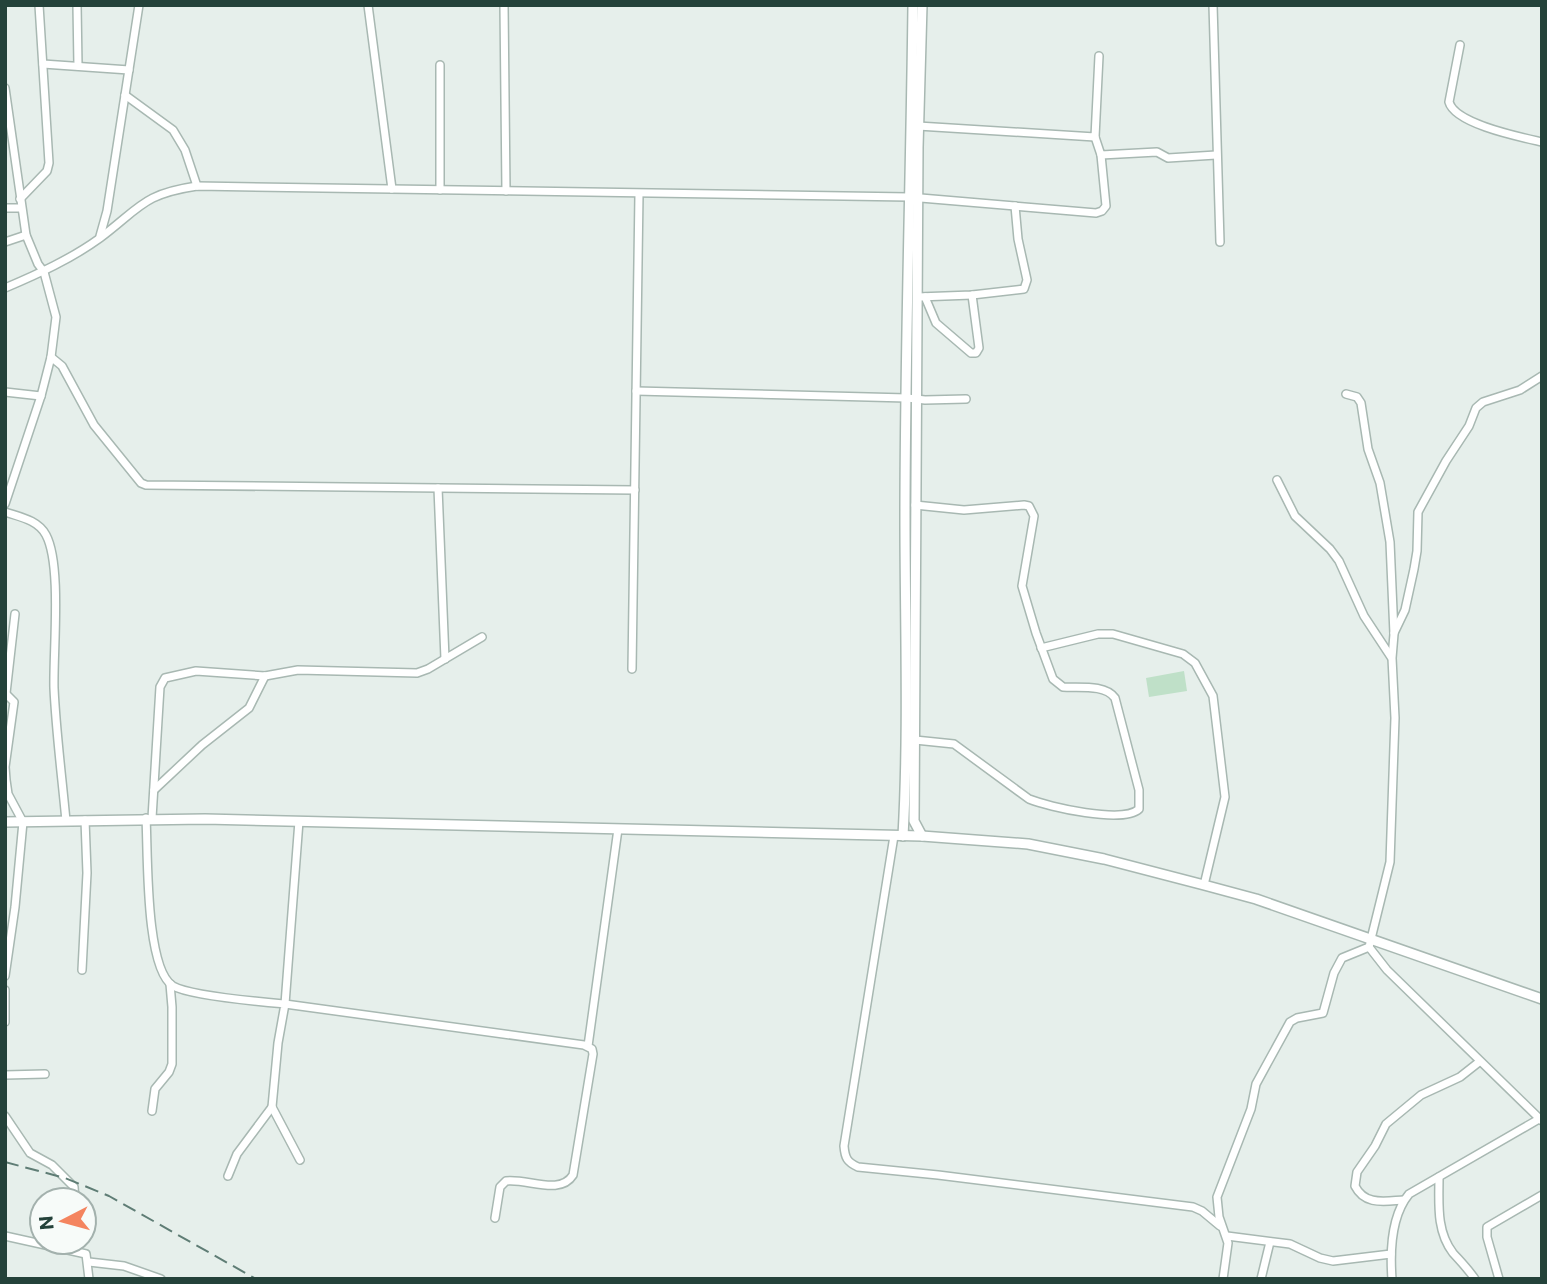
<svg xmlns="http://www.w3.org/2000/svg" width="1547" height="1284" font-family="Commissioner,sans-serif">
<rect width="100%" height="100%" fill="#e6efeb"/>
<path fill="#bfe0c8" d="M1184 671 1187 691 1149 697 1146 678Z"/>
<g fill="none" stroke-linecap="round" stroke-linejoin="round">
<defs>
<g id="minor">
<path d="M77 5 78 66"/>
<path d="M368 5 392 189"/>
<path d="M504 5 506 191"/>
<path d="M1213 5 1220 242"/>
<path d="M1460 45 1449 102C1455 124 1520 137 1542 142"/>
<path d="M43 64 129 70"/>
<path d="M5 88 26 235 38 264 44 272 56 317 51 357 41 396 5 504"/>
<path d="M125 95 173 130 185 150 197 186"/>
<path d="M918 126 1095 137 1099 56"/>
<path d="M1095 137 1101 155 1157 152 1168 158 1216 155"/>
<path d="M440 190V65"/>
<path d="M20 199 47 171 49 163 39 5"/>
<path d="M5 208H21"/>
<path d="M100 236 107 211 139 5"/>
<path d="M5 242 26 235"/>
<path d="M5 288C38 274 71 259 100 238 141 207 143 194 197 186L909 197 1096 213 1102 211 1106 206 1101 155"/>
<path d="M918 297 972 295 1024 289 1027 280 1018 239 1015 206"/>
<path d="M925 297 936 323 971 353H976L979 348 972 295"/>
<path d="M51 357 62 366 94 425 141 483 146 485 635 490"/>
<path d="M636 391 907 398 925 400 966 399"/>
<path d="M5 392 41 396"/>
<path d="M1277 480 1295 516 1330 549 1339 561 1364 616 1391 657"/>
<path d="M438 488 445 659"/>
<path d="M5 512C20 517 38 520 46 535 62 565 53 651 54 688 56 732 62 777 66 821"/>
<path d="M1394 633 1405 610 1414 569 1417 551 1418 512 1446 461 1469 426 1476 408 1483 402 1520 390 1542 376"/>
<path d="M1041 648 1098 634H1113L1183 654 1195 663 1213 696 1225 797 1204 885"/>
<path d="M632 669 639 194"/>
<path d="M5 693 14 702 5 767 6 780 8 794 23 822 15 907 5 976"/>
<path d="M6 693 15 614"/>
<path d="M915 740 954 744 1029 799C1049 807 1123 824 1139 809V790L1115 698C1105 684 1079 688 1063 687L1053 679 1036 633 1022 586 1034 516 1029 506 1024 505 964 510 915 505"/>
<path d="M154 790 202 745 249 708 265 676"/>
<path d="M146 818C148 852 145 969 173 986 191 996 262 1002 285 1004L278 1043 272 1107 300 1160"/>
<path d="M152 818 160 687 165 678 196 671 265 676 298 670 417 673 428 669 482 637"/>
<path d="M299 821 285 1004 584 1045 592 1049 593 1054 573 1175C560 1196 527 1178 506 1181L500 1187 495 1218"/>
<path d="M894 836 844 1146C845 1158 847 1162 858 1167L938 1175 1193 1207 1202 1211 1220 1226"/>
<path d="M1369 947 1387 970 1542 1121"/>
<path d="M82 970 87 873 85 820"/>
<path d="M5 990V1022"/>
<path d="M588 1046 618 829"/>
<path d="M5 1075 45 1074"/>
<path d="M152 1111 155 1089 169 1072 172 1064V1007L170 984"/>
<path d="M5 1116 30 1153 52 1165 74 1187 75 1200"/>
<path d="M228 1176 237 1154 272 1107"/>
<path d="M1439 1177C1439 1203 1436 1231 1453 1253 1461 1262 1468 1269 1475 1279"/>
<path d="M1404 1200C1385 1201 1365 1206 1355 1186L1357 1172 1375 1146 1386 1124 1421 1095 1460 1077 1479 1062"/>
<path d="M5 1236 86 1254 89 1279"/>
<path d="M1227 1236 1290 1244 1320 1258 1333 1261 1391 1254"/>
<path d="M89 1262 124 1266 161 1279"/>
<path d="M1223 1279 1228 1243 1219 1217 1217 1197 1251 1109 1256 1084 1290 1022 1297 1018 1323 1013 1334 973 1342 958 1369 947 1390 862 1395 718 1392 658 1394 634 1390 542 1380 483 1368 449 1361 403 1357 397 1346 394"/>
<path d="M1261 1279 1270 1242"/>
<path d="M1392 1279C1390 1252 1391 1216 1409 1194L1539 1119"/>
<path d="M1499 1279 1487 1237V1227L1542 1195"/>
</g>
<g id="tertiary">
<path d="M922 5 918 147 914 821 922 836"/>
<path d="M5 822 205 819 922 836 1028 844 1104 859 1204 885 1256 899 1542 999"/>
<path d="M903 836C909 730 905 624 905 518 905 347 911 176 913 5"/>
</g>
</defs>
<use href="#minor" stroke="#a8b8b2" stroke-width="10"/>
<use href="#tertiary" stroke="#a8b8b2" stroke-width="12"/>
<use href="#minor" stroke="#fff" stroke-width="7"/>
<use href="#tertiary" stroke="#fff" stroke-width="9"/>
<path stroke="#5f7d75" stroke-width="2" stroke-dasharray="14 7" stroke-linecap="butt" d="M5 1162 65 1178 109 1196 256 1279"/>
</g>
<rect width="1547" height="1284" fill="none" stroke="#24423a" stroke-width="14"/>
<g transform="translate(63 1221) rotate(264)"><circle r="33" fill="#f7fbf9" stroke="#a3b1ad" stroke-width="2"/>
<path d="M0-5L12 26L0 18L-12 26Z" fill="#f4845f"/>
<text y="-10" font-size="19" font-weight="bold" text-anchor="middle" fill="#24423a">N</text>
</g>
</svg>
